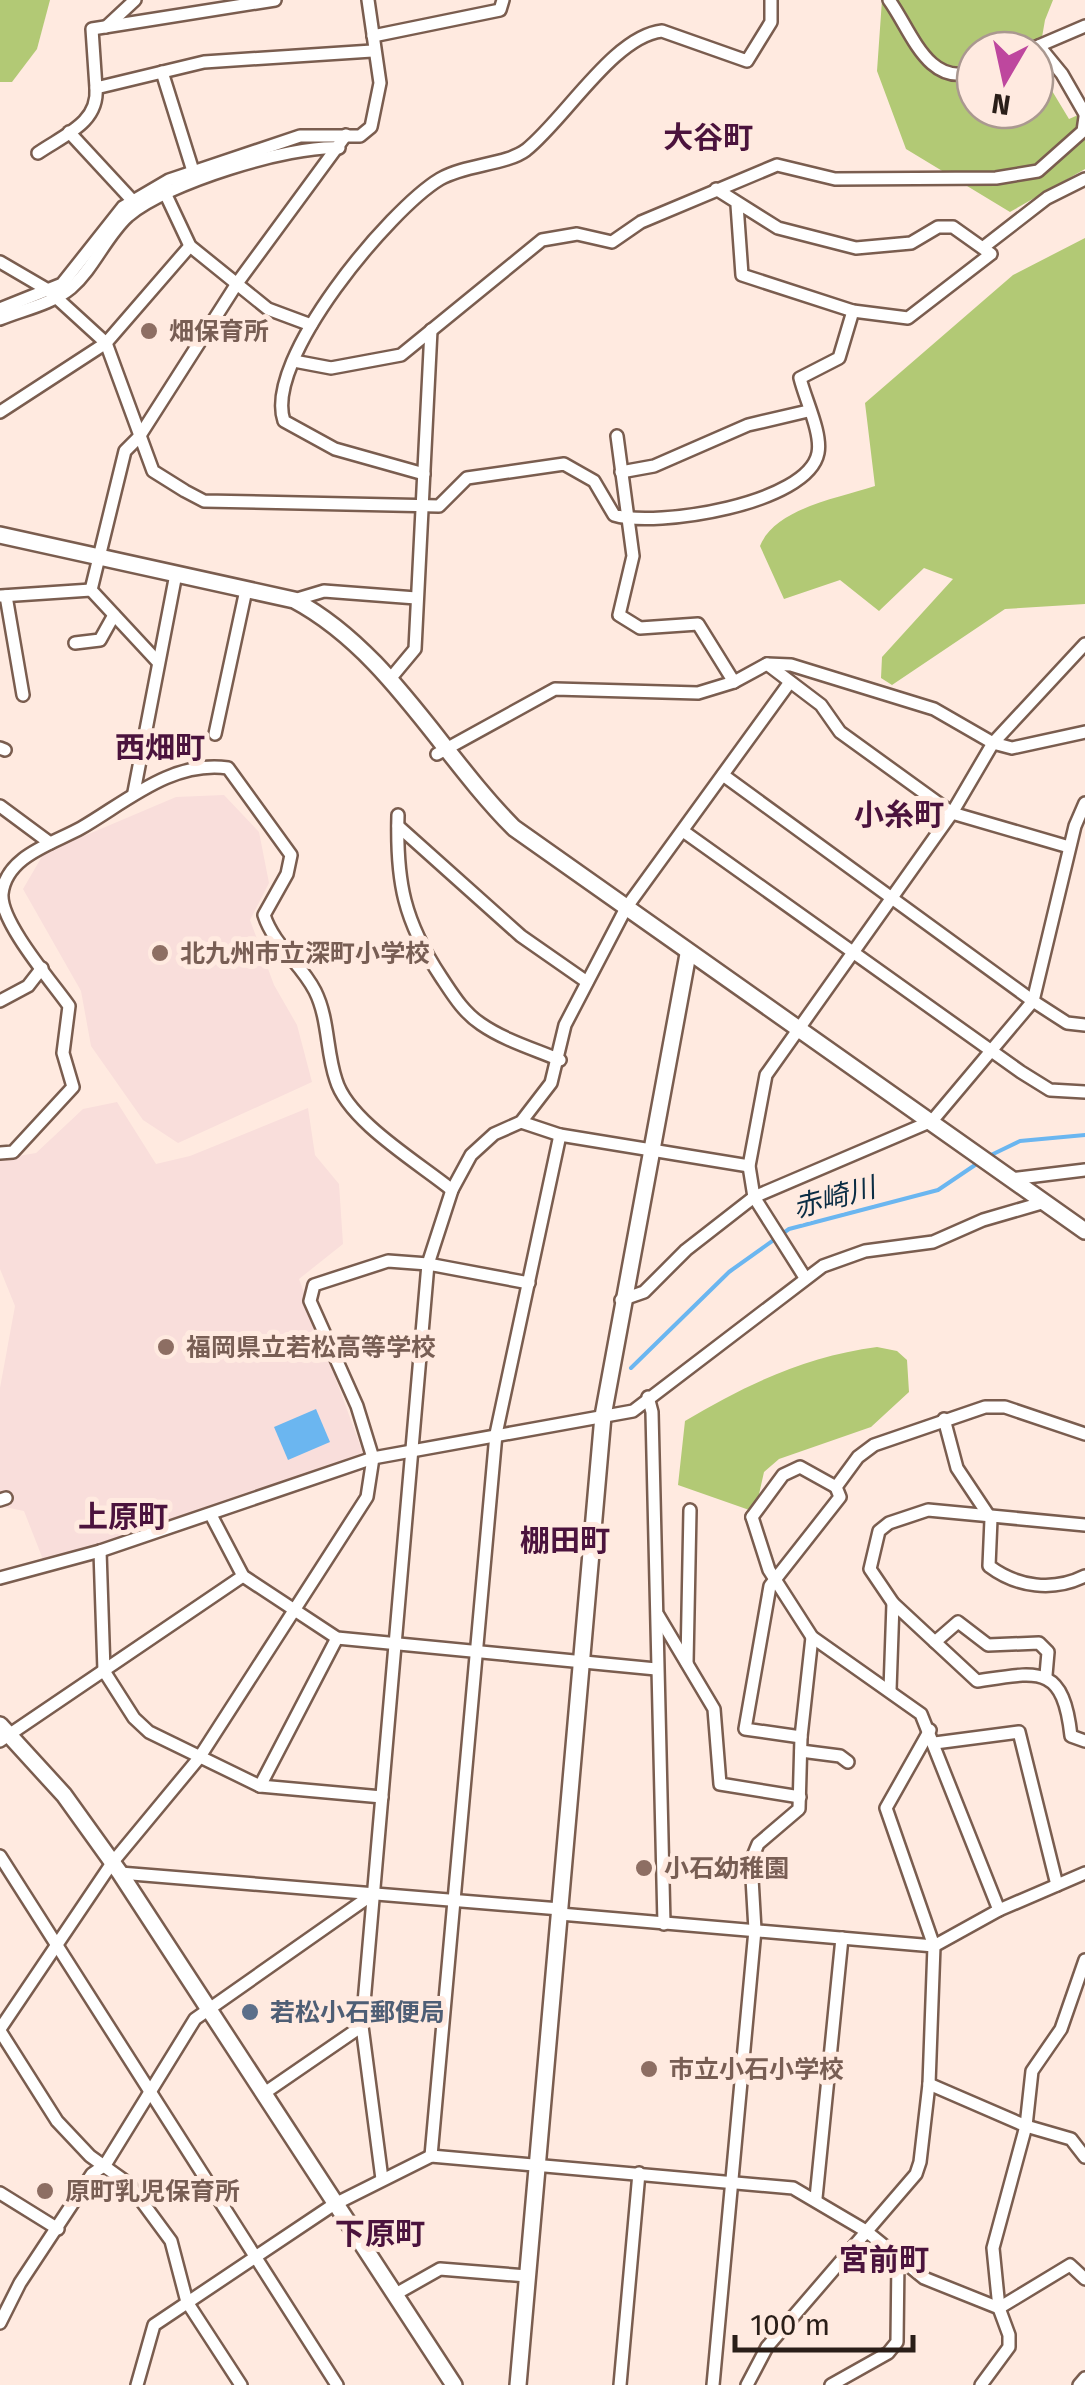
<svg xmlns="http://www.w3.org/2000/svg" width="1085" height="2385" font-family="'Fira Sans','Noto Sans JP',sans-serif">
<rect width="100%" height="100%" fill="#ffeae0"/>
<g fill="#f9dedb">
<path d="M224 795 259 832 269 883 250 920 274 985 297 1025 312 1082 178 1143 143 1120 91 1046 81 991 23 889 44 853 176 797Z"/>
<path d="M117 1102 156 1164 190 1156 308 1108 315 1155 339 1184 343 1244 299 1279 363 1453 44 1562 24 1511 0 1506V1388L15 1306 0 1269V1159L36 1153 83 1109Z"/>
</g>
<g fill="#b2c975" fill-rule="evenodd">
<path d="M0 0H50L37 49 12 82H0Z"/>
<path d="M882 0H1053L1045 20 1037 66 1069 119 1085 112V169L1010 212 906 149 877 71ZM975 50H1035V110H975Z"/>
<path d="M1085 238V604L1005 609 892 685 881 678 882 657 953 579 924 568 879 611 840 580 784 599 760 546C775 508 839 498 875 486L865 403 1013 275Z"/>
<path d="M877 1347 897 1351 907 1360 909 1392 871 1427 779 1459 764 1472 755 1512 678 1485 685 1421C745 1385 807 1356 877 1347Z"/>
</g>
<path fill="#6bb6f0" d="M316 1409 330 1442 288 1460 274 1427Z"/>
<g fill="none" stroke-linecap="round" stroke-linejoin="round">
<g stroke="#6bb6f0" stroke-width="4">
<path d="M989 1156 1020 1141 1085 1135"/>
<path d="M631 1368 729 1272 789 1229 938 1190 981 1161"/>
</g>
<defs>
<g id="minor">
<path d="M275 0 92 29 96 88 204 62 372 51"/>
<path d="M889 0C911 30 928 89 975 71"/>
<path d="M106 27 135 0"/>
<path d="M373 36 500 10 503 0"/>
<path d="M1039 46 1062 74 1085 114"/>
<path d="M1029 50 1085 26"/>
<path d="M162 72 193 171"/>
<path d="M69 132 131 199"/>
<path d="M38 153C64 135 99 123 96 88"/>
<path d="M716 189 778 228 856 248 911 243 938 227H953L991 254 908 318 853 311 742 275 737 205"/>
<path d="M166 195 190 246 268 309 311 325"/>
<path d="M985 246 1047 198 1085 179"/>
<path d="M0 262 48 290 106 343 153 471 185 491 204 501 439 506 467 478 564 464 594 481 614 515C656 528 808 504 818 453 822 433 805 399 800 378L839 358 853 311"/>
<path d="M0 309 62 284 123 207 169 180 300 136H360L371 127 380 83 368 0"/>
<path d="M0 319C22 310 52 304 71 288 94 268 106 236 128 216 166 183 290 145 339 148"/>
<path d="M294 361 331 368 401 355 542 240 577 234 612 242 641 222 777 165 835 179 996 178 1038 171 1083 131 1085 117"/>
<path d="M0 412 106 343 190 246"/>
<path d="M617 436 633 556 619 615 640 628 698 624 734 682"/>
<path d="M621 472 654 466 748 425 808 411"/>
<path d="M424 474 335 449 284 421C263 360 390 209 440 179 466 164 506 165 526 150 565 119 614 36 662 31L747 61 771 22V0"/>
<path d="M91 590 125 451 139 437 238 282 346 135"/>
<path d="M91 590 157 661"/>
<path d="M1 596 91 590"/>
<path d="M6 596 23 695"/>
<path d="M294 600 324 591 416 598"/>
<path d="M75 643 100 640 114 615"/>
<path d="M767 664 821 705 840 732 952 813 1069 847"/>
<path d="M390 679 415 649 431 330"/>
<path d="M215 734 246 590"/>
<path d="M0 748 5 750"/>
<path d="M437 754 555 689 698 693 734 682 767 664 791 665 934 709 993 743 1012 748 1085 732"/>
<path d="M723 775 1033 1001 1067 1023 1085 1025"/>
<path d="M134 792 176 574"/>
<path d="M0 806 50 843"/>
<path d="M398 815C396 882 404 921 441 977 453 995 463 1012 481 1024 504 1040 534 1049 560 1060"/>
<path d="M398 826 521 936 587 982"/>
<path d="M683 831 1021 1072 1050 1090 1085 1092"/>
<path d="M0 1001 28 986 42 968"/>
<path d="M521 1122 560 1135 749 1166"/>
<path d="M0 1153 13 1152 73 1087 63 1053 69 1006C52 982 0 922 2 894 6 856 52 844 81 828 126 802 172 760 228 768L291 855 287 874 264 915C274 946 301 963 315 991 329 1019 326 1051 336 1080 348 1121 419 1163 452 1190"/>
<path d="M1011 1179 1085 1170"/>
<path d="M804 1276 754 1197 749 1166 766 1075 952 813 993 743 1085 644"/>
<path d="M621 1300 644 1292 686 1250 754 1197 932 1121 1033 1001 1075 826 1085 803"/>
<path d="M648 1397 652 1412 664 1924"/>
<path d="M944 1419 957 1468 991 1519 989 1566C1017 1587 1053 1592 1085 1576"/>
<path d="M0 1500 6 1498"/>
<path d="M211 1515 243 1576 337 1638 656 1669"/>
<path d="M752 1517 769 1570 812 1637 921 1714 999 1910"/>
<path d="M752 1517 783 1475 800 1467 836 1487 858 1457 874 1445 985 1407H1005L1085 1434"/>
<path d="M1085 1525 928 1510 889 1523 879 1531 870 1569 893 1603 977 1681C1038 1672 1063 1663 1071 1736L1085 1741"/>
<path d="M100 1551 104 1671 134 1718 149 1732 260 1786 382 1797"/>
<path d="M0 1578 100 1551 373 1458 633 1411 823 1266 865 1251 933 1242 983 1220 1045 1202"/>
<path d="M658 1615 714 1709 720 1784 800 1797"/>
<path d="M935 1642 958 1622 988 1645 1039 1643 1048 1652 1046 1675"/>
<path d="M687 1663 690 1510"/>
<path d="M890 1690 893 1603"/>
<path d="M801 1737 745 1729 770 1586 840 1497 836 1487"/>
<path d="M0 1741 243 1576"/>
<path d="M935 1743 1019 1732 1057 1885"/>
<path d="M801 1751 840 1756 848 1762"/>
<path d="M260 1786 337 1638"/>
<path d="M0 1856 337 2385"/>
<path d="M120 1873 560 1909"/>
<path d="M560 1914 934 1946 999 1910 1085 1873"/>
<path d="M0 2029 112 1863 199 1758 367 1497 373 1458 357 1406 310 1301 314 1285 388 1261 428 1264 529 1283"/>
<path d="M0 2031 57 2121 90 2156 129 2184 171 2241 187 2302 241 2385"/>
<path d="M929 2084 1026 2126 1071 2139 1085 2157"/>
<path d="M263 2094 362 2026"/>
<path d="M431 2156 496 1434 560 1135"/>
<path d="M382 2179 362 2026 428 1264 452 1190 471 1155 494 1134 521 1122 551 1083 565 1025 626 908 790 682"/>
<path d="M0 2193 58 2229"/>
<path d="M816 2198 842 1938"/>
<path d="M394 2295 440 2269 527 2276"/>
<path d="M999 2308 1070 2265 1085 2279"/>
<path d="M0 2323 20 2283 92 2174 105 2165 195 2019 373 1894"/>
<path d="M137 2385 154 2325 333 2205 431 2156 793 2188 866 2231 924 2278 999 2308"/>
<path d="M620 2385 639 2173"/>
<path d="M713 2385 755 1930 751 1861 758 1844 799 1809 801 1737 812 1637"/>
<path d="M747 2385 767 2347 916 2174 920 2162 929 2084 934 1946 886 1808 930 1730"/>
<path d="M831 2385 888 2353 897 2342 898 2258"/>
<path d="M981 2385 1009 2347V2335L999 2308 993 2248 1026 2126 1032 2071 1061 2029 1085 1960"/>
<path d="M1079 2385 1085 2378"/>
</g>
<g id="tertiary">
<path d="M0 535 294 600C388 650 441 755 514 828L1085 1231"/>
<path d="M0 1725 64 1795 120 1873 454 2385"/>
<path d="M518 2385 603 1416 688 954"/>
</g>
</defs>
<use href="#minor" stroke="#7a5d4f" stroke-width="16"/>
<use href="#tertiary" stroke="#7a5d4f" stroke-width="20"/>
<use href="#minor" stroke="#fff" stroke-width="11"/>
<use href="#tertiary" stroke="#fff" stroke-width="15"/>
</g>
<g fill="#8d6e63" stroke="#ffeae0" stroke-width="4">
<circle cx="149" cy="331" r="10"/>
<circle cx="160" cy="953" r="10"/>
<circle cx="166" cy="1347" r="10"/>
<circle cx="644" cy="1868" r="10"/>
<circle cx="649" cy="2069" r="10"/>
<circle cx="45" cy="2191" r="10"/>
</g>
<circle fill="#5c6f8a" stroke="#ffeae0" stroke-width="4" cx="250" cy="2012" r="10"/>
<g text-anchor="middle" stroke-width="10" stroke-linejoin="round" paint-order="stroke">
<g font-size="25" font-weight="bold" fill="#785e54" stroke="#ffeae0" text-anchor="start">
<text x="169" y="340">畑保育所</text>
<text x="180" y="962">北九州市立深町小学校</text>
<text x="186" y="1356">福岡県立若松高等学校</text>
<text x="664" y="1877">小石幼稚園</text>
<text x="669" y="2078">市立小石小学校</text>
<text x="65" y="2200">原町乳児保育所</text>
</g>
<g font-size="25" font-weight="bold" fill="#4e5e75" stroke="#ffeae0" text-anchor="start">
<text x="270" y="2021">若松小石郵便局</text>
</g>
<g font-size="28" font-style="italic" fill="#0b2d44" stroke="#ffeae0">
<text transform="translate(834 1197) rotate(-15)" y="10">赤崎川</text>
</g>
<g font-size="30" font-weight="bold" fill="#4b133d" stroke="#ffeae0">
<text x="708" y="148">大谷町</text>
<text x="160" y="758">西畑町</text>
<text x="899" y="825">小糸町</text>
<text x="123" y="1527">上原町</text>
<text x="565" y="1551">棚田町</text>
<text x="380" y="2244">下原町</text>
<text x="884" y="2270">宮前町</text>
</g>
</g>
<g transform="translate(1005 80) rotate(189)"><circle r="48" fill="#ffeae0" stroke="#aa9890" stroke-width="2.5"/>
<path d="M0-8L18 38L0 25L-18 38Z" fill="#be479e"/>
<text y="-15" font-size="28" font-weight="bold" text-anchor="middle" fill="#2a1e18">N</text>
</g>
<path d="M735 2335v15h178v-15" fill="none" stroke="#2a1e18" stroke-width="5"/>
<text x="750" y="2335" font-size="30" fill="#2a1e18" stroke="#ffeae0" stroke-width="8" paint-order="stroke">100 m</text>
</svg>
